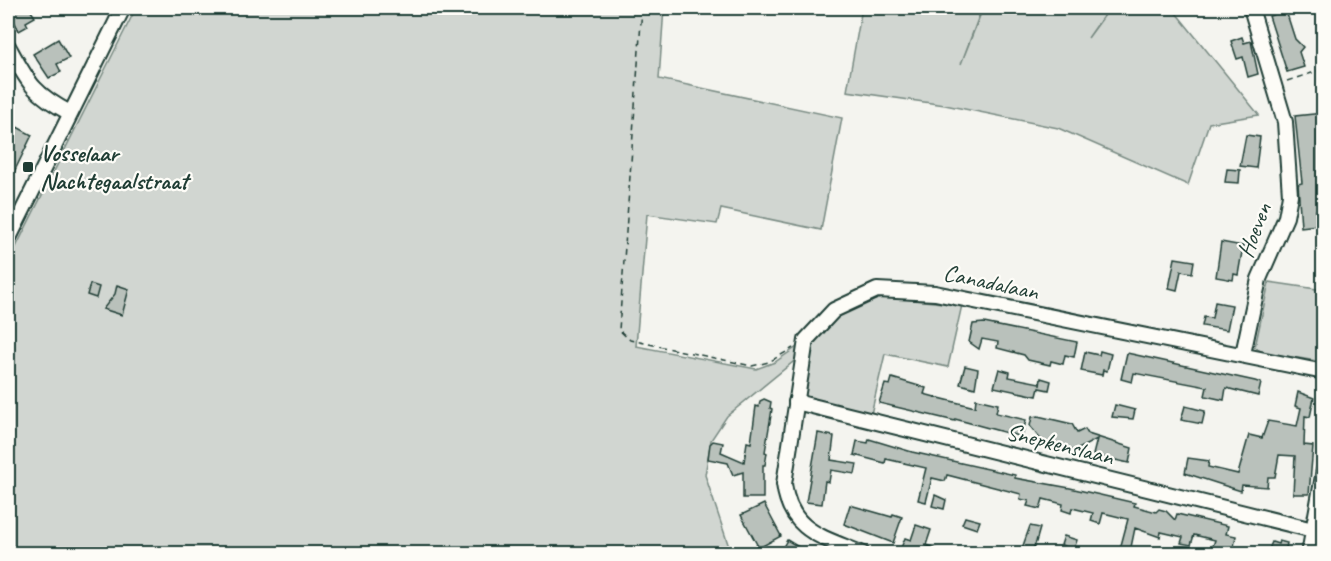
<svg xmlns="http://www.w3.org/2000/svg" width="1331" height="561" font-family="Caveat,sans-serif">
<rect width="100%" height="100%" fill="#f4f4ef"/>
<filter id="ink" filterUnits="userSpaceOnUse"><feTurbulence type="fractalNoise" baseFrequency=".0167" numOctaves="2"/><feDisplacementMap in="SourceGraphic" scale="12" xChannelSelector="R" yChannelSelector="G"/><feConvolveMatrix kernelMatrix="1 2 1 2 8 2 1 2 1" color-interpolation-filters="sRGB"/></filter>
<g filter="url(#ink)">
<g fill="#d1d6d1" stroke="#788a82" stroke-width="1.5">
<path d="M136 8H664L659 79 842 118 821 230 721 209 717 224 647 214 636 346 756 369 775 362 797 347H801L799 357 727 416 711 440 705 475 731 553H8V263Z"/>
<path d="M862 8H982L961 64 983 8H1109L1088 38 1110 8H1172L1259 115 1209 123 1188 185 1058 128 945 105 847 91Z"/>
<path d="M1269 282 1323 290V362L1262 352 1255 347Z"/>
<path d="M885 297 962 305 948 367 885 354 871 414 814 401 805 395C807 380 808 363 811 348 819 318 858 304 885 297Z"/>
</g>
<g fill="#b9c1bb" stroke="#1f3d34" stroke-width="1.5">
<path d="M8 8H29L35 17 26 22 28 26 19 31Z"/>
<path d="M1286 11 1295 39 1303 47 1299 52 1304 67 1287 72 1269 16Z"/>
<path d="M1242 37 1244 43 1251 41 1258 74 1248 77 1243 57 1237 59 1231 41Z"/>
<path d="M58 39 69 58 57 64 61 72 49 78 33 54Z"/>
<path d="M1323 113V182L1318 183 1321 209 1316 210 1317 225 1301 227 1298 184 1302 183 1295 116Z"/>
<path d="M17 127 32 135 14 172 8 169V139Z"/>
<path d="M1246 135 1260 137 1256 168 1240 166Z"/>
<path d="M1227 169 1240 170 1239 183 1225 182Z"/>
<path d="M1221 242 1243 246 1238 275 1234 274 1233 280 1216 277Z"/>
<path d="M1175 258 1194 261 1192 273 1181 271 1177 290 1169 288Z"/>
<path d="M90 284 99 287 96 298 87 295Z"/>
<path d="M117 285 129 289 122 315 103 309 115 294Z"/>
<path d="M1215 302 1232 305 1227 330 1202 326 1204 317 1212 318Z"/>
<path d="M984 323 1077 342 1074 357 1065 355 1063 364 1051 361 1050 365 1028 360 1024 355 997 348 998 342 982 339 979 349 969 342 973 324Z"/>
<path d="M1100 351 1111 354 1107 371 1103 370 1102 375 1081 371 1085 352 1099 355Z"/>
<path d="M1127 353 1255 381 1261 383 1258 396 1226 388 1224 400 1205 396 1207 387 1134 373 1132 382 1121 379Z"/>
<path d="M965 366 978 369 975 388 960 384Z"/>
<path d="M999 369 1010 372 1009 377 1040 383V386L1041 378 1051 381 1049 390 1039 388 1037 396 994 387Z"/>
<path d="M892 378 926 388 924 394 935 397 975 407 976 399 998 404 996 413 1026 420 1022 437 955 419V421L879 403 885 384 890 385Z"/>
<path d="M1298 392 1314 398 1310 417 1305 416 1304 445 1313 446 1309 494H1293L1295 456 1279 455 1275 477H1268L1267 487 1242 485 1241 491 1185 473 1188 458 1209 461 1208 467 1238 474 1249 435 1262 438 1268 421 1297 426 1301 408 1295 406Z"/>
<path d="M764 399 771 402 770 408 772 409 765 452 767 453 765 465H763V498H743V472L733 475 728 463 708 459 710 444 713 441 723 443 721 452 744 462 747 442 751 443 756 406 759 407 760 401Z"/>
<path d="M1115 405 1135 410 1133 419 1112 417Z"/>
<path d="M1185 406 1205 411 1202 424 1181 420Z"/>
<path d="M1038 416 1072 424 1077 433 1085 429 1088 434 1132 448 1129 463 1093 455 1097 439 1075 451 1041 440 1030 426 1032 417Z"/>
<path d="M818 433 834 436 831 460 857 464 855 474 831 470 829 482 825 481 822 504 806 502Z"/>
<path d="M869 439 912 452 1015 475V478L1070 488 1135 503 1134 506 1156 512 1159 509 1166 511 1175 520 1177 514 1228 526 1226 534 1236 536 1233 552 1212 549 1215 540 1194 535 1191 545 1181 543 1183 537 1161 532 1160 537 1135 528 1130 552 1120 549 1128 519 1103 513 1100 524 1091 521 1093 513 1072 508 1071 513 1062 510 1063 504 1043 499 1040 509 1027 506 1029 501 1020 499 1021 494 947 475 945 481 932 478 926 502 918 500 926 468 886 459 885 463 854 455 857 441 868 443Z"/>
<path d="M935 495 946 500 944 509 932 506Z"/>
<path d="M764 504 781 536 759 548 741 515Z"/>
<path d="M850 505 892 517 893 514 902 517 893 543 844 524Z"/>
<path d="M965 517 980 521 977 529 962 524Z"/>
<path d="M916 525 931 530 926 545 947 554H917L901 548 905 538 911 540Z"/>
<path d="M1030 526 1040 528 1036 542 1031 554H1020Z"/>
<path d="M1064 536 1077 540 1074 549 1061 545Z"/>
<path d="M787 540 810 554H779Z"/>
<path d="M1279 541 1287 543 1286 548 1292 549V554H1267L1272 542 1278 544Z"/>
</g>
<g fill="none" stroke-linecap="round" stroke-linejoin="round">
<defs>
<g id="minor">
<path d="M8 46C28 82 32 93 70 113"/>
<path d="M8 240 123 8"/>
<path d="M1243 354 1259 279 1286 217 1290 195 1285 122 1251 8"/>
<path d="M796 402 1313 530"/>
<path d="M863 554C823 537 790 532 784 484L806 340 834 310 877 290 935 293 1324 372"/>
<path d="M1309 554 1324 470"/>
</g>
</defs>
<use href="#minor" stroke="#1f3d34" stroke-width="18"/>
<g stroke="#1f3d34" stroke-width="1.5" stroke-dasharray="6 4.5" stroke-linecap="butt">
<path d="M642 8 619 330 630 340 752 366 769 362 793 348"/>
<path d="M1287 81 1324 69"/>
</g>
<use href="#minor" stroke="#fdfcf7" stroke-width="14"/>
</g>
</g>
<rect fill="#1f3d34" stroke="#fdfcf7" stroke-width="2" x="22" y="161" width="12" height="12" rx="3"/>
<g text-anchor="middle" stroke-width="4.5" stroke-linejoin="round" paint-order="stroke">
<g font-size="24" font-weight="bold" fill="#1f3d34" stroke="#fdfcf7" text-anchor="start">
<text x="40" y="161">Vosselaar<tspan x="40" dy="28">Nachtegaalstraat</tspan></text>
</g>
<g font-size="24" fill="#1f3d34" stroke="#fdfcf7">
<text transform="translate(1254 230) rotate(-69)" y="8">Hoeven</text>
<text transform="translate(991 282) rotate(12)" y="8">Canadalaan</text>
<text transform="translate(1060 444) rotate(14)" y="8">Snepkenslaan</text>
</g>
</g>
<rect width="1331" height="561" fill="none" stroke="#fdfcf7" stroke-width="30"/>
<rect x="15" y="15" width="1301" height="531" fill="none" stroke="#1f3d34" stroke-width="2" filter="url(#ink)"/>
</svg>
